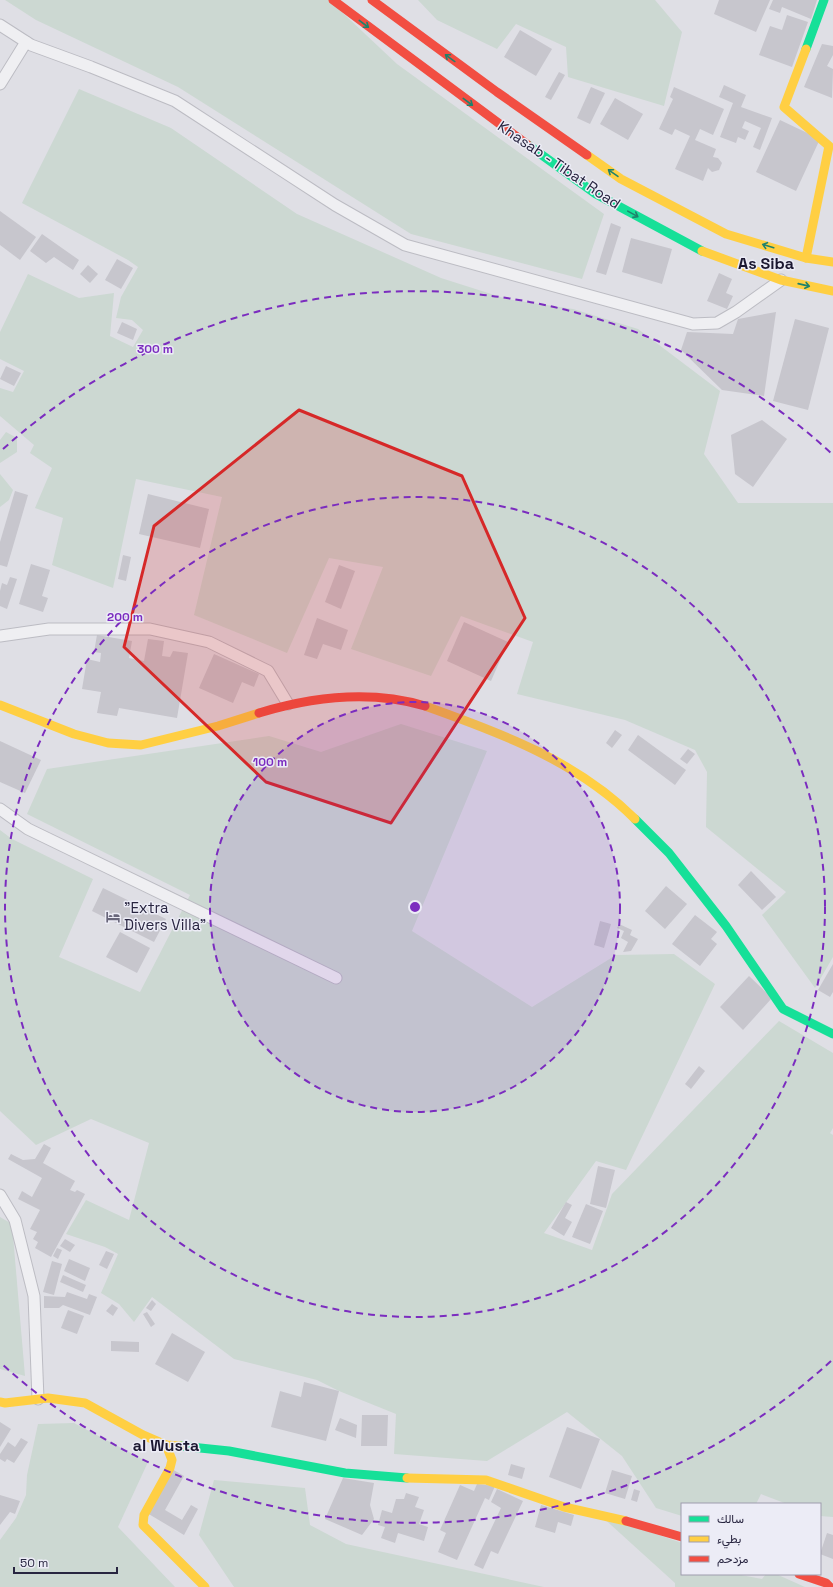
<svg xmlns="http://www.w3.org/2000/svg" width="833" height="1587" font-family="'Space Grotesk',Vazirmatn,sans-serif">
<rect width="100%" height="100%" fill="#dfdfe5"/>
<g fill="#ccd8d2">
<path d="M5 0H329L397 64 604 214 582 279 411 234 178 87 36 20Z"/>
<path d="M418 0H655L682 32 664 106 568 77 566 47 516 24 497 49 437 20Z"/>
<path d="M79 89 171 128 297 214 441 278 507 299 573 309 638 329 720 391 704 454 738 503H833V957L815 988 762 915 786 892 706 827 707 772 695 750 625 720 517 694 533 642 461 616 431 676 351 649 383 567 329 558 287 653 194 615 222 497 136 479 113 588 52 565 63 518 35 508 52 468 30 453 34 445 0 416V388L13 392 24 371 0 359V332L28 274 79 298 114 293 110 336 133 347 143 330 132 320 116 318 121 297 138 267 128 260 22 203Z"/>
<path d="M6 432 17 438V452L0 463V440Z"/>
<path d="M0 474 13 490 9 500 0 507Z"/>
<path d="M401 724 487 751 412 931 532 1007 616 955 674 954 715 984 626 1170 596 1161 544 1233 592 1250 612 1194 779 1021 833 1053V1128L830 1133 833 1135V1517L820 1516V1504H787L761 1494 756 1504H682V1516L656 1508 622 1456 567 1412 487 1461 394 1454 396 1414 339 1391 317 1380 234 1359 152 1297 134 1322 119 1304 101 1293 118 1254 105 1247 66 1234 86 1200 129 1220 149 1143 91 1119 36 1145 0 1111V830L12 839 93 879 59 957 140 992 190 895 27 814 47 769 269 736 321 752Z"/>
<path d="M0 1217 12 1224 25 1376 0 1369Z"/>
<path d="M74 1423 148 1462 118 1527 175 1587H0V1540L16 1518 26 1495 27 1475 38 1424Z"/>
<path d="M214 1480 305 1488 310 1525 346 1544 544 1587H569H234L199 1535Z"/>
<path d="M600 1515 682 1543V1574H736L762 1579 766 1574H776L805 1587H675V1583Z"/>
</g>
<g fill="#c7c6cd">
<path d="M719 0H770L756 32 714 14Z"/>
<path d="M773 0H817L811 19 782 7 780 13 769 9Z"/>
<path d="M787 15 808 22 792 67 759 55 770 26 782 30Z"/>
<path d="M520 30 552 49 536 76 504 57Z"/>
<path d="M822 44 833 46V55L827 66 833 69 832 98 804 87Z"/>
<path d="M559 72 565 75 551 100 545 97Z"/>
<path d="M724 85 746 95 741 107 772 118 760 150 753 147 761 128 745 121 742 128 749 131 745 140 738 137 736 143 720 137 733 103 719 97Z"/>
<path d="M591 87 605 93 590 124 577 118Z"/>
<path d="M674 87 724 109 713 135 700 129 695 140 716 149 713 157 718 158 722 163 719 170 712 172 708 168 703 181 675 169 690 136 675 129 672 135 659 129 673 99 670 97Z"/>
<path d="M615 98 643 114 628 140 600 124Z"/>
<path d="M780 120 820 139 796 191 756 172Z"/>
<path d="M0 211 36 237 20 260 0 245Z"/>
<path d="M611 223 621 227 606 275 596 272Z"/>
<path d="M42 234 79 260 73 270 54 257 46 263 30 251Z"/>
<path d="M631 238 672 249 662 284 622 272Z"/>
<path d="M117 259 133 268 121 289 105 280Z"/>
<path d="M88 265 98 274 90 283 80 274Z"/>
<path d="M719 273 732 279 726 293 733 296 727 309 707 301Z"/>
<path d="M776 312 764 396 722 390 681 350 687 332 733 334 738 319Z"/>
<path d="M795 319 829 328 808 410 773 401Z"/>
<path d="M122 322 137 329 133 340 117 333Z"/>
<path d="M6 366 21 373 14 386 0 379Z"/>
<path d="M762 420 787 439 753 487 735 474 731 435Z"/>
<path d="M15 491 28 495 7 567 0 565V542Z"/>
<path d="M148 494 209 509 200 548 139 534Z"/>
<path d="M123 555 131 557 126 581 118 579Z"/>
<path d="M31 564 50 570 42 596 48 598 43 612 19 604Z"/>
<path d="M339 565 355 571 341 609 325 602Z"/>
<path d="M10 577 17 579 7 609 0 606V591L2 583 7 585Z"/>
<path d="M317 618 348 630 341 650 323 644 317 659 304 655Z"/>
<path d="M464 622 508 642 491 681 447 661Z"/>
<path d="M97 635 132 641 129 658 144 661 148 639 164 641 162 656 170 657 173 651 188 653 177 718 119 708 117 716 97 713 101 692 82 689 87 659 100 662 101 653 94 652Z"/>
<path d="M214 654 259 674 254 687 242 682 233 703 199 688Z"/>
<path d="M615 730 622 735 612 748 606 743Z"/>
<path d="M638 735 686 770 675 785 628 750Z"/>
<path d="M0 741 41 760 25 793 0 782Z"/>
<path d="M688 749 695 754 687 764 680 759Z"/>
<path d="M751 871 776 897 762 910 738 885Z"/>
<path d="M666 886 687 904 665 929 645 911Z"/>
<path d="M103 888 166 919 154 942 92 911Z"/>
<path d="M695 915 717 932 711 939 717 944 700 966 672 944Z"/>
<path d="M600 921 611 924 604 948 594 945Z"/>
<path d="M619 924 632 930 630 935 638 939 631 951 623 952 628 942 621 938 624 931 617 928Z"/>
<path d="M120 932 150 948 137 973 106 957Z"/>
<path d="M833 964V992L830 997 818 990Z"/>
<path d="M749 976 772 998 743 1030 720 1007Z"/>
<path d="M699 1066 705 1071 691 1089 685 1084Z"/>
<path d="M44 1144 51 1148 43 1163 75 1181 70 1190 75 1192 77 1190 85 1194 51 1257 35 1248 38 1242 33 1239 37 1232 30 1229 40 1210 18 1199 22 1191 32 1197 42 1178 8 1159 11 1154 23 1160 35 1159Z"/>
<path d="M598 1166 615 1170 606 1208 590 1204Z"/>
<path d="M566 1202 572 1205 565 1218 572 1222 564 1236 551 1228Z"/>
<path d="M586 1204 603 1211 590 1244 572 1237Z"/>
<path d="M65 1239 75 1245 70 1252 60 1246Z"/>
<path d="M57 1248 62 1250 58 1259 53 1256Z"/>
<path d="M106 1251 114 1254 107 1269 99 1265Z"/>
<path d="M69 1259 90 1268 85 1281 64 1271Z"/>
<path d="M52 1261 62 1264 54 1295 43 1292Z"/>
<path d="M63 1275 86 1285 83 1292 60 1282Z"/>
<path d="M67 1292 87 1299 89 1294 97 1297 90 1315 63 1305 59 1308H44V1296L65 1297Z"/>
<path d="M152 1300 156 1304 151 1311 146 1308Z"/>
<path d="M112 1304 118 1308 113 1316 106 1311Z"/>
<path d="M68 1310 84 1316 77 1334 61 1328Z"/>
<path d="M147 1312 155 1324 151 1327 143 1314Z"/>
<path d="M172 1333 205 1352 188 1382 155 1364Z"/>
<path d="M111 1341 139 1342V1352L111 1351Z"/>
<path d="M304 1382 339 1391 326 1441 271 1427 280 1391 301 1397Z"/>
<path d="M362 1415H388L387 1446H361Z"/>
<path d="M340 1418 357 1425 356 1438 335 1430Z"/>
<path d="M0 1422 11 1429 0 1447Z"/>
<path d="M567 1427 600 1439 581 1489 549 1477Z"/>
<path d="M21 1438 28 1442 14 1463 7 1459 5 1462 0 1459V1454L8 1442 15 1447Z"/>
<path d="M511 1464 525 1468 522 1479 508 1475Z"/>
<path d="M172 1469 184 1476 165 1510 182 1520 191 1505 198 1509 184 1535 147 1513Z"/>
<path d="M612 1470 632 1476 625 1499 605 1493Z"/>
<path d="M343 1478 374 1483 370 1505 374 1519 362 1535 325 1519Z"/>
<path d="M477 1484 495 1486 489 1500 485 1498 457 1560 438 1552 446 1533 440 1530 460 1485 474 1491Z"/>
<path d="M497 1489 523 1501 498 1554 491 1551 483 1569 474 1565 501 1508 491 1502Z"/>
<path d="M634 1489 640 1491 637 1502 631 1500Z"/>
<path d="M406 1493 419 1497 415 1507 424 1510 419 1524 428 1527 424 1541 398 1533 395 1543 381 1538 385 1527 378 1525 382 1510 392 1513 396 1499H404Z"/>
<path d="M0 1495 20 1501 15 1514 10 1512 0 1525Z"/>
<path d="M541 1505 574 1515 571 1526 558 1522 555 1533 535 1527Z"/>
<path d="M827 1533 833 1535V1559L820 1554Z"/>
</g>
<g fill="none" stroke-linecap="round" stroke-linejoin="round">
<defs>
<g id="street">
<path d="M0 25 31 45 91 67 175 101 335 205 405 245 693 324 717 323 736 312 781 280"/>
<path d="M0 84 26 42"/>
<path d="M0 636 49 629H150L209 642 268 671 288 704"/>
<path d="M0 809 28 829 336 978"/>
<path d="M0 1195 15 1220 34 1296 38 1399"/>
</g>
</defs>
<use href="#street" stroke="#bcbcc3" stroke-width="13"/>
<use href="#street" stroke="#efeff2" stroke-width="11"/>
<g stroke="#16e098" stroke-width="9">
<path d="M806 49 824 0"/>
<path d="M528 145 596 194 702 251"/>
<path d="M635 819 669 853 726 926 783 1009 833 1034"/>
<path d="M181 1446 229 1451 345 1473 407 1478"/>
</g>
<g stroke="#ffcf43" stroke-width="9">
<path d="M806 49 784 107 829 146 806 258"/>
<path d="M587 155 621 179 726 234 806 258 833 262"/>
<path d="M702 251 781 280 833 291"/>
<path d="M0 705 74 734 108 743 141 745 218 726 259 713"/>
<path d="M425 706C501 733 577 761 635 819"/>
<path d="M0 1402 5 1403 48 1398 85 1403 143 1435 166 1445 181 1446"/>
<path d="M166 1445 172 1460 170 1468 144 1515 143 1525 205 1587"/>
<path d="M407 1478 486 1480 564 1507 626 1521"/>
</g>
<g stroke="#f24e42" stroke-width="9">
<path d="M333 0 528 145"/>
<path d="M372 0 497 92 587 155"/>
<path d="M259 713C312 697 371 690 425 706"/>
<path d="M626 1521 682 1537"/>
<path d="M799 1574 826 1583 830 1587"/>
</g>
</g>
<defs><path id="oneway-shaft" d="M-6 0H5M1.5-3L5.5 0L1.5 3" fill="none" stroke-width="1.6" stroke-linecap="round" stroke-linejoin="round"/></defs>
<g stroke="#1f826c">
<use href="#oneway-shaft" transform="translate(364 24) rotate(37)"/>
<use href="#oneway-shaft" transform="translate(450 58) rotate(-144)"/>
<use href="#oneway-shaft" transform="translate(468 102) rotate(37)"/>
<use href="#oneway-shaft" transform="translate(613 173) rotate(-145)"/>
<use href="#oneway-shaft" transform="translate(633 214) rotate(29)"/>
<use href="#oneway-shaft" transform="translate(768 246) rotate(-163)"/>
<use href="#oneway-shaft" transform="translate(804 285) rotate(13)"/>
</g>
<path fill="#d62828" fill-opacity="0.2" stroke="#d62828" stroke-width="3" stroke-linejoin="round" d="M299 410 462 476 525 618 391 823 266 782 124 647 154 526Z"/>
<circle cx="415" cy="907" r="205" fill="#7b2cbf" fill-opacity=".12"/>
<g fill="none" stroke="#7b2cbf" stroke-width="2" stroke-dasharray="7 5">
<circle cx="415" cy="907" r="205"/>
<circle cx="415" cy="907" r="410"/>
<path d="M831 1361A616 616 0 0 1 3 1365M3 449A616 616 0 0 1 831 453"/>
</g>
<defs>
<symbol id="hotel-bare" viewBox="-9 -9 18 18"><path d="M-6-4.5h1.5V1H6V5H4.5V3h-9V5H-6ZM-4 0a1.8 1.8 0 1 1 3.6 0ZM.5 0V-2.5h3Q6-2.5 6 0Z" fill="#68667a" stroke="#ececf6" stroke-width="2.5" paint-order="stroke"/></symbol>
</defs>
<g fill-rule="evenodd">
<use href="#hotel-bare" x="103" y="907" width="20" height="20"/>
</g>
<g text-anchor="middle" stroke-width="3" stroke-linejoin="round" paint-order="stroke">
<g font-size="15" fill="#282540" stroke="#ececf6">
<text transform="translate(559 165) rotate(34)" y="5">Khasab - Tibat Road</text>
</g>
<g font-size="15" fill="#282540" stroke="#ececf6" text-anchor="start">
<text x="124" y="913">"Extra<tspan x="124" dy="17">Divers Villa"</tspan></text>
</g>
<g font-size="16" font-weight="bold" fill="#1b1730" stroke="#ececf6">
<text x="766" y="269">As Siba</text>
<text x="166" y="1451">al Wusta</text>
</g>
</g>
<circle cx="415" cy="907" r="6" fill="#7b2cbf" stroke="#ececf6" stroke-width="2"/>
<g font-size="12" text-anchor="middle" font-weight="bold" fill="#7b2cbf" stroke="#ececf6" stroke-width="3" stroke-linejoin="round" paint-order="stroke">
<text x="155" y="353">300 m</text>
<text x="125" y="621">200 m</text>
<text x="270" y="766">100 m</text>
</g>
<rect x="681" y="1503" width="140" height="72" fill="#ececf6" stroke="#9e9cad"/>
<rect x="689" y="1516" width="20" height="6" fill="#16e098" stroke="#9e9cad"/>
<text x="717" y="1523" font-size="12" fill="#282540">سالك</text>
<rect x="689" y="1536" width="20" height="6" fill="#ffcf43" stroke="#9e9cad"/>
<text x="717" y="1543" font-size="12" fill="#282540">بطيء</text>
<rect x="689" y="1556" width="20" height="6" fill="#f24e42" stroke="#9e9cad"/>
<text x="717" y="1563" font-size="12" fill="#282540">مزدحم</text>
<path d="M14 1567v6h103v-6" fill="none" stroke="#282540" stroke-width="2"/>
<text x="20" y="1567" font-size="12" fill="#282540" stroke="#ececf6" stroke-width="3" paint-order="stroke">50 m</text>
</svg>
